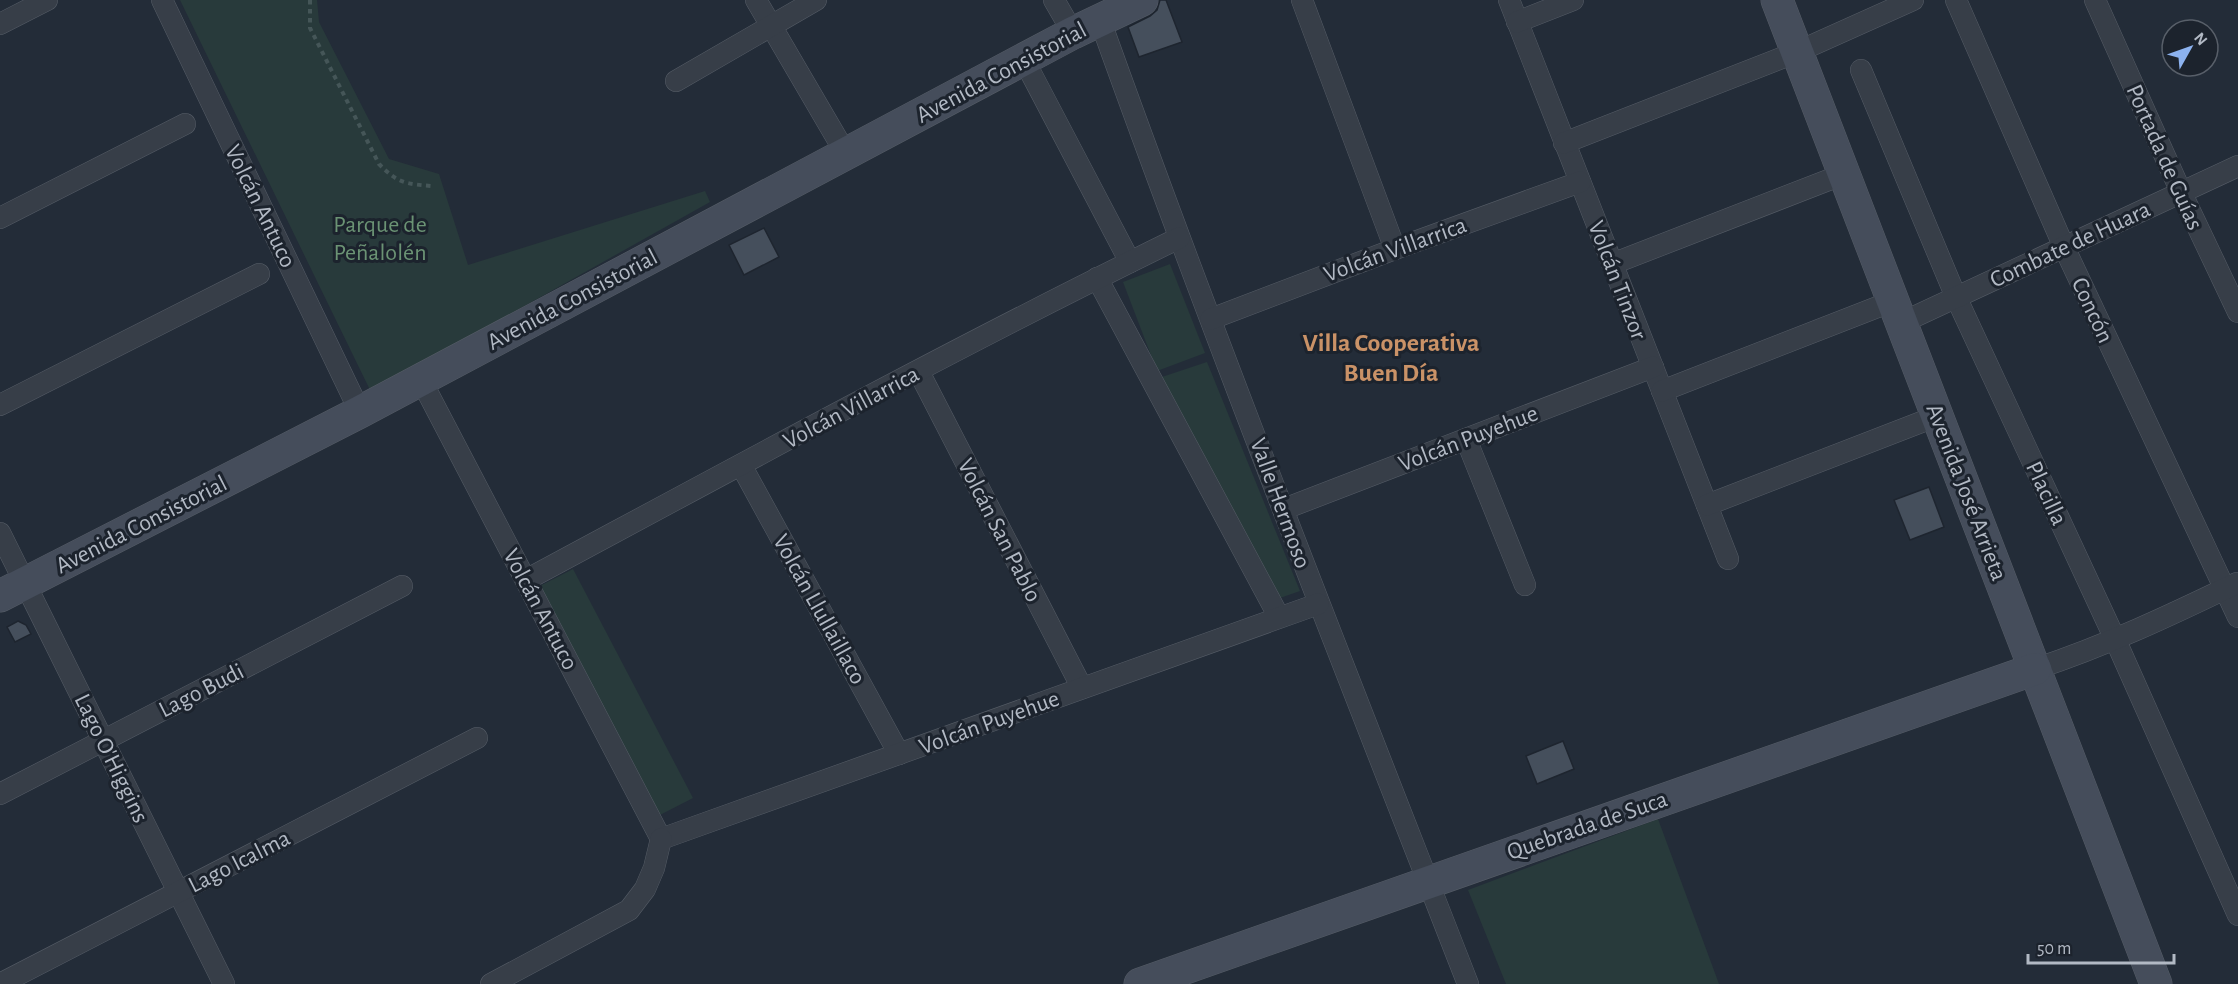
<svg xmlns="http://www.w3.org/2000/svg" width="2238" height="984" font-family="'Alegreya Sans',sans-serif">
<rect width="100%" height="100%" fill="#232c38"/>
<g fill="#283a3b">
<path d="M180 0H317L319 22 389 159 439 174 468 265 705 191 710 202 371 392Z"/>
<path d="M1170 264 1205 353 1157 371 1123 282Z"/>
<path d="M1207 362 1300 591 1280 598 1159 378Z"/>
<path d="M573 569 693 798 658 816 538 587Z"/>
<path d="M1658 819 1719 984H1506L1468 890Z"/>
</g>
<g fill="#454f5c" stroke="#1e252f" stroke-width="1.5">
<path d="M1160 0H1166L1182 42 1139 57 1128 27 1150 16 1157 10Z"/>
<path d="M764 228 779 257 744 275 729 245Z"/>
<path d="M1929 487 1944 527 1910 540 1894 500Z"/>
<path d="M18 621 26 625 31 634 15 642 7 627Z"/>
<path d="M1563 741 1574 769 1537 784 1526 756Z"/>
</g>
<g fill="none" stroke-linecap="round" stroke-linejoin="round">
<defs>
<g id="street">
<path d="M162 0 360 412"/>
<path d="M756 0 846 154"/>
<path d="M1054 0 1073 33"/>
<path d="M1302 0 1395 249"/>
<path d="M1509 0 1728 559"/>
<path d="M1956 0 2064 247 2238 617"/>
<path d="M2095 0 2181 192 2238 312"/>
<path d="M1100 20C1216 344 1343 664 1468 984"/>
<path d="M1517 22 1573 0"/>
<path d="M0 24 47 0"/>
<path d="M1024 60 1130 262"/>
<path d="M1861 70 1956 297 2115 639 2238 915"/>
<path d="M676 81 816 0"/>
<path d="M1564 143 1797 52 1913 0"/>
<path d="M0 218 185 124"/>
<path d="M1612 264 1844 174"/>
<path d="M1097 278 1279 617"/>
<path d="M1211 319 1395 249 1580 182"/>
<path d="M1901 323 2238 166"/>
<path d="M919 372 1082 688"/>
<path d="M421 380 661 839"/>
<path d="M1662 391 1893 301"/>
<path d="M0 405 259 274"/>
<path d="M1466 439 1525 585"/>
<path d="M741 465 899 754"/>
<path d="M1707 505 1937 416"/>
<path d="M1284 509 1653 367"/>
<path d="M0 533 224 984"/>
<path d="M526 580C742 464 958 346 1179 238"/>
<path d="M2035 669C2105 646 2171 615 2237 583"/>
<path d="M0 794 402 586"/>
<path d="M661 839 1318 604"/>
<path d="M0 984 477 738"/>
<path d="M491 984 629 910 645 889 654 868 661 839"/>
</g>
<g id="secondary">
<path d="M1777 0 2156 984"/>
<path d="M0 596 360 412 1073 33 1142 0"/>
<path d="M1140 984 2035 669"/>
</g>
</defs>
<use href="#street" stroke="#555c66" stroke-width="22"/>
<use href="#secondary" stroke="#555c66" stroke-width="33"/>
<path stroke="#455658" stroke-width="4" stroke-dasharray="4.5 4.5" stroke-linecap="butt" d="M310 0V28L379 164C397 183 406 184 432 186"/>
<use href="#street" stroke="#373e48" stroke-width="21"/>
<use href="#secondary" stroke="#454d5b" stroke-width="32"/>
</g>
<g text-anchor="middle" stroke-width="6" stroke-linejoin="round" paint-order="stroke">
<g font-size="24" fill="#b2b9c4" stroke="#1c232d">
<text transform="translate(1001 72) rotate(-28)" y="8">Avenida Consistorial</text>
<text transform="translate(2165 157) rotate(66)" y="8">Portada de Guías</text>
<text transform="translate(261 206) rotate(64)" y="8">Volcán Antuco</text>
<text transform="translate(2070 244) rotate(-25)" y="8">Combate de Huara</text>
<text transform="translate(1395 249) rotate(-20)" y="8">Volcán Villarrica</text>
<text transform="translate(1618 280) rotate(69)" y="8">Volcán Tinzor</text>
<text transform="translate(572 299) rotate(-28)" y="8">Avenida Consistorial</text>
<text transform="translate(2093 310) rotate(65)" y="8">Concón</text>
<text transform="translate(851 407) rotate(-28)" y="8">Volcán Villarrica</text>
<text transform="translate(1468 438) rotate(-21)" y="8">Volcán Puyehue</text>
<text transform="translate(1967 492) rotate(69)" y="8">Avenida José Arrieta</text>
<text transform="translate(2047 493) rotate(65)" y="8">Placilla</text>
<text transform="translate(1281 503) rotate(70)" y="8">Valle Hermoso</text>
<text transform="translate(141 524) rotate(-27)" y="8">Avenida Consistorial</text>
<text transform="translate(1000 530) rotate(63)" y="8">Volcán San Pablo</text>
<text transform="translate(541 609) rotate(62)" y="8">Volcán Antuco</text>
<text transform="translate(820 609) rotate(61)" y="8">Volcán Llullaillaco</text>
<text transform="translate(201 690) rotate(-27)" y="8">Lago Budi</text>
<text transform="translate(989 722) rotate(-20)" y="8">Volcán Puyehue</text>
<text transform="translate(112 758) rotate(64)" y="8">Lago O'Higgins</text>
<text transform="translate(1587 825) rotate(-19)" y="8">Quebrada de Suca</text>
<text transform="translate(239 861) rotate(-27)" y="8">Lago Icalma</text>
</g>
<g font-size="24" fill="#6b9374" stroke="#1c232d">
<text x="380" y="232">Parque de<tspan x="380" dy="28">Peñalolén</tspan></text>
</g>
<g font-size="26" font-weight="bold" fill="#ca9267" stroke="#1c232d">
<text x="1391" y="351">Villa Cooperativa<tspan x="1391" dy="30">Buen Día</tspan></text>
</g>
</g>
<g transform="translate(2190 48) rotate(50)"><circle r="28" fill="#1c232d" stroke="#585f69" stroke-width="1.5"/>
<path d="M0-4.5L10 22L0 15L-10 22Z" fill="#8cb2ef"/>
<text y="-9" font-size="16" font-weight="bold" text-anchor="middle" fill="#b2b9c4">N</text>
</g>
<path d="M2028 954v9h146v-9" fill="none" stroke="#b2b9c4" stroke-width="3"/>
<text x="2037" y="954" font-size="18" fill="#b2b9c4" stroke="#1c232d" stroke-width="4.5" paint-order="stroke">50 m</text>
</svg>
